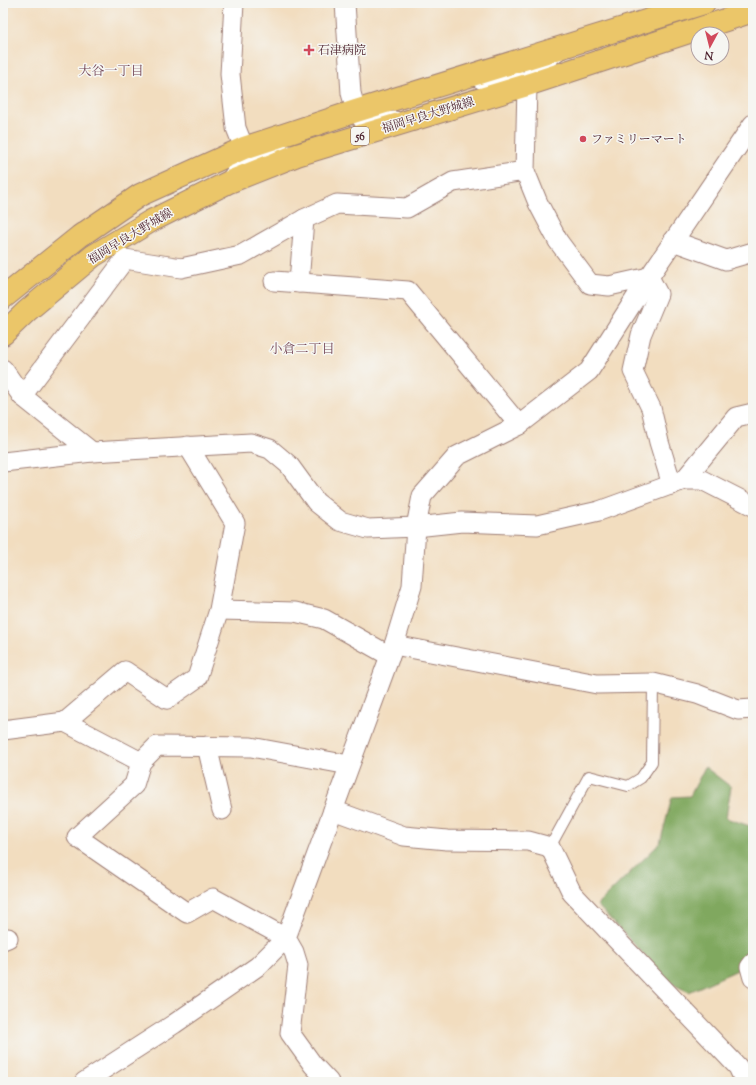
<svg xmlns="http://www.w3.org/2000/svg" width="756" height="1085" font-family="'Sorts Mill Goudy','Noto Serif JP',serif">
<rect width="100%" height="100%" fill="#f6f6f2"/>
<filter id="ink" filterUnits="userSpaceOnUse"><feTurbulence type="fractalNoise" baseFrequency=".025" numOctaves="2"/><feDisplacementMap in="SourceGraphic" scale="8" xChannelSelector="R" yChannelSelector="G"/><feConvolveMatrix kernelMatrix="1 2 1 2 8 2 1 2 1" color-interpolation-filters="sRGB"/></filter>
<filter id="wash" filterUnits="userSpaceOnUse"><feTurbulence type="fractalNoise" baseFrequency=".012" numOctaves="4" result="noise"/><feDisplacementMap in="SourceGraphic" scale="16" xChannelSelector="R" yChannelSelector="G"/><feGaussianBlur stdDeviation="0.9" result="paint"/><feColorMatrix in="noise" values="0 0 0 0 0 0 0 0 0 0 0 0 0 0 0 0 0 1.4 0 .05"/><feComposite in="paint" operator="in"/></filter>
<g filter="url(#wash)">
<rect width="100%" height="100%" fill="#f2ddbf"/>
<path fill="#80a85e" stroke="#656444" d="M705 767 731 787 726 818 753 827V948L742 968 689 992 672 984 597 905 660 843 672 797 690 796Z"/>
</g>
<g filter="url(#ink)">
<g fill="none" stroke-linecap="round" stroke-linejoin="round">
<defs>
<path id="service" d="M550 847 589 776 628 786 641 778 652 762 653 683"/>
<g id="minor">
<path d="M345 3 351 93 356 111 363 120 375 123 395 121"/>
<path d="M481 79 510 75 527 85"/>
<path d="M244 148 256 157 289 155"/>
<path d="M229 182 242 164 244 148 236 128 230 74 234 3"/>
<path d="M673 241 726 260 753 252"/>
<path d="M274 281 408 291 519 425"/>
<path d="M299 283 304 219"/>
<path d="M3 369 22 396 92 452"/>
<path d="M22 396 125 259 181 268 241 255 304 219 337 204 407 208 453 182 525 171"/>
<path d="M3 462 92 452 251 443 270 449 289 465 316 502 340 521 368 529 416 527 462 522 537 525 599 511 684 480H702L753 506"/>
<path d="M684 480 736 417 753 413"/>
<path d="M672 485 659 442 651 408 633 371 641 335 658 294 649 277 753 124"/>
<path d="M219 610 295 612 324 619 390 656"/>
<path d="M394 645 597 684 653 683 697 694 738 710 753 709"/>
<path d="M65 722 125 671 167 699 197 678 219 610 235 523 188 446"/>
<path d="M3 730 65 722 141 762 134 785 77 837 187 913 213 898 286 938 258 966 174 1024 84 1082"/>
<path d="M207 746 222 810"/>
<path d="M141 762 157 746 251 747 349 765"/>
<path d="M333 810 404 836 447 840 528 841 550 847 572 893 738 1067 745 1082"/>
<path d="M3 940 8 938"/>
<path d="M753 963 750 967 753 978"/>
<path d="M329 1082 313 1065 290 1033 298 965 294 952 286 938 394 645 412 586 416 527 422 496 457 456 519 425 589 371 649 277 609 286 590 284 558 241 538 203 525 171 527 85 537 66 557 51"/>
</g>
<g id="primary">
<path d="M3 298 80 236 140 195 244 148 356 111 704 3"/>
<path d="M3 334 27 311 93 256 151 221 229 182 297 155 527 85 753 11"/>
</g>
</defs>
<use href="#service" stroke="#9e7e75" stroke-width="12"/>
<use href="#minor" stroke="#9e7e75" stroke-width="21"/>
<use href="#primary" stroke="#9e7e75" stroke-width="24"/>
<use href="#service" stroke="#fff" stroke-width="10"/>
<use href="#minor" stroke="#fff" stroke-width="19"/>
<use href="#primary" stroke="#ebc669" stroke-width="22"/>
</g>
</g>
<g fill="#d1495b" stroke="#f6f6f2" stroke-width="1.5">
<path d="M307 44h4v4h4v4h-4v4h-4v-4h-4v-4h4z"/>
<circle cx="583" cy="139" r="4"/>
</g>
<g text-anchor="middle" stroke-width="3" stroke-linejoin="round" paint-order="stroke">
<rect fill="#f6f6f2" stroke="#7e6067" stroke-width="1" x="351" y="127" width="18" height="18" rx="3"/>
<g font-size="11" font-weight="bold" fill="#4a1f2b">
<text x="360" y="140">56</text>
</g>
<g font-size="12" fill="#4a1f2b" stroke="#f6f6f2" text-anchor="start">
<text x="318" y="54">石津病院</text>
<text x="591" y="143">ファミリーマート</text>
</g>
<g font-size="12" fill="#4a1f2b" stroke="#f6f6f2">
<text transform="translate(428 115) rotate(-17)" y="4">福岡早良大野城線</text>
<text transform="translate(130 236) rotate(-31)" y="4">福岡早良大野城線</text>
</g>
<g font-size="13" fill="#774b5b" stroke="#f6f6f2">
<text x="111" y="75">大谷一丁目</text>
<text x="302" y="353">小倉二丁目</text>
</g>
</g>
<rect width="756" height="1085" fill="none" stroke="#f6f6f2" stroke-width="16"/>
<g transform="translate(710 46) rotate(187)"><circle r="19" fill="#f6f6f2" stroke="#b1a0a2"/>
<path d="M0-3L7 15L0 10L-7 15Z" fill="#d1495b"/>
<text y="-6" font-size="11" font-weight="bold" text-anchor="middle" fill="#4a1f2b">N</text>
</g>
</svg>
